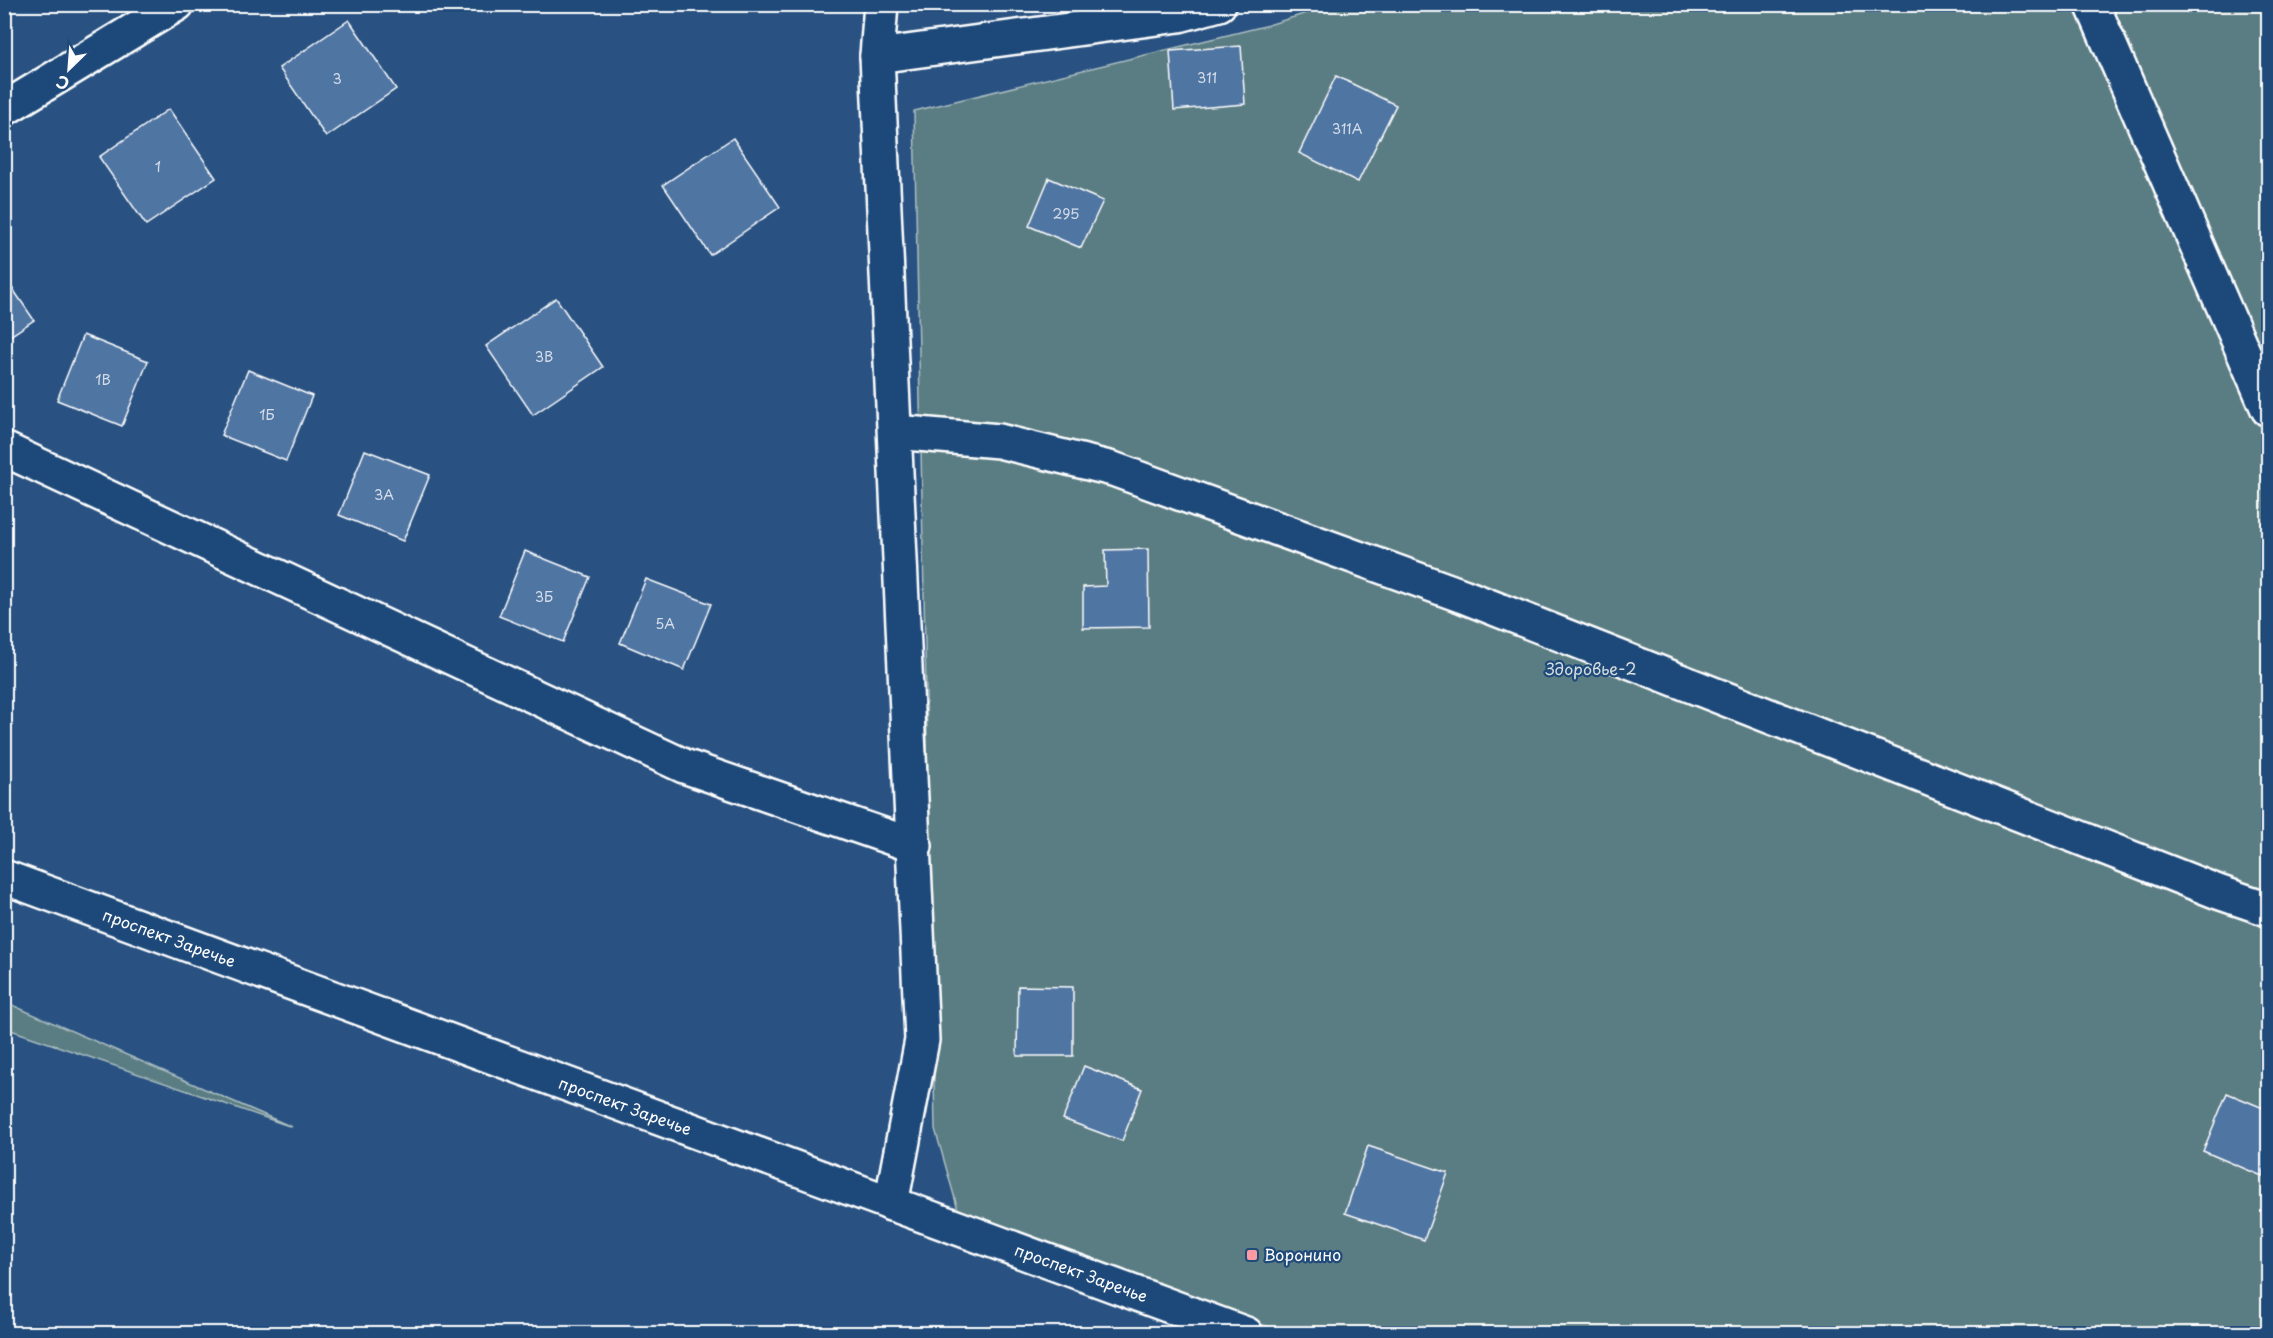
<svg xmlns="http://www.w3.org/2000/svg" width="2273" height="1338" font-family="'Playpen Sans',sans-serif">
<rect width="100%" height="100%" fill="#295282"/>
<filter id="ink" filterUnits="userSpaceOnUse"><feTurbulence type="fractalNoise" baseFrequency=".0167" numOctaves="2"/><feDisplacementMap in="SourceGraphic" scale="12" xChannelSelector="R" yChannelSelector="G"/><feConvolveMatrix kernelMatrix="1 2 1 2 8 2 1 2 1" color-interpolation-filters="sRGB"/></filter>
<g filter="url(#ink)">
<g fill="#5a7d83" stroke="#acbec1" stroke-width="1.5">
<path d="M1333 5H2268V1333H1287L961 1220 935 1129 914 111 1265 26Z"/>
<path d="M5 1002 292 1127 5 1028Z"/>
</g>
<g fill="#5074a3" stroke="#fff" stroke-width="1.5">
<path d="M349 20 396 89 326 137 279 68Z"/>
<path d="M1241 46 1245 104 1174 110 1170 51Z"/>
<path d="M1336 76 1396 105 1358 182 1299 153Z"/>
<path d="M169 109 216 178 146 225 99 157Z"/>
<path d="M733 138 780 207 710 255 663 185Z"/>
<path d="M1049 178 1103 201 1081 248 1029 226Z"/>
<path d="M4 276 34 320 4 340Z"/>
<path d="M556 298 603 367 533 415 486 346Z"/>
<path d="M83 335 148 361 122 426 57 400Z"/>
<path d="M248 370 312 396 286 461 221 435Z"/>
<path d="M365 450 430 475 403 541 339 515Z"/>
<path d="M1148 549 1149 627 1083 628V587L1106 586 1105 550Z"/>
<path d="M525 551 590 577 563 642 499 616Z"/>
<path d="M646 579 711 604 684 670 620 643Z"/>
<path d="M1018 986 1073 987V1056H1017Z"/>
<path d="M1084 1066 1142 1089 1122 1141 1063 1119Z"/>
<path d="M2227 1093 2268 1110V1161L2262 1176 2203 1151Z"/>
<path d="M1368 1146 1448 1173 1424 1240 1345 1213Z"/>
</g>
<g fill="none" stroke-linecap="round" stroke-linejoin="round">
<defs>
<g id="minor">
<path d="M881 4 877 56 922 1040 891 1204"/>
<path d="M2092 4 2268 409"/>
<path d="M877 56 1179 15 1219 4"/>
<path d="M4 109 177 4"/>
<path d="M895 432 999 441 1113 469 1463 596 2218 892 2268 909"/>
<path d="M4 449 684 766 915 846"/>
<path d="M4 877 1246 1334"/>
</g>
</defs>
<use href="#minor" stroke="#fff" stroke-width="38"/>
<use href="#minor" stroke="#1f4a7a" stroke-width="33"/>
</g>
</g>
<rect fill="#ff9aa2" stroke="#1f4a7a" stroke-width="2" x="1246" y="1249" width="12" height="12" rx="3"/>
<g text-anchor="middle" stroke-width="4.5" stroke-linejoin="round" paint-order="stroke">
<g font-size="14" fill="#d3dce8">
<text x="1207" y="83">311</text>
<text x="337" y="84">3</text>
<text x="1347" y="134">311А</text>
<text x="158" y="172">1</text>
<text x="1066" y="219">295</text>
<text x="544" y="362">3В</text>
<text x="103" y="385">1В</text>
<text x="267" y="420">1Б</text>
<text x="384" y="500">3А</text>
<text x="544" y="602">3Б</text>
<text x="665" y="629">5А</text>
</g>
<g font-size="16" fill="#d6dee0" stroke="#1f4a7a">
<text x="1591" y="675">Здоровье-2</text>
</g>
<g font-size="16" fill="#fff" stroke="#1f4a7a">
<text transform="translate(169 938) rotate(20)" y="6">проспект Заречье</text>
<text transform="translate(625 1106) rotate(20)" y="6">проспект Заречье</text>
<text transform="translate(1081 1273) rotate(20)" y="6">проспект Заречье</text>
</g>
<g font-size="16" fill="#fff" stroke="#1f4a7a" text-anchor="start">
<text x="1264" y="1261">Воронино</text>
</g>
</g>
<rect width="2273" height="1338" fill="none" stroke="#1f4a7a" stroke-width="24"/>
<rect x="12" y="12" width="2249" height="1314" fill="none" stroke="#fff" stroke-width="2" filter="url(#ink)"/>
<g transform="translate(69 69) rotate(205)" stroke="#1f4a7a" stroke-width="4.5" paint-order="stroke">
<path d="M0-4.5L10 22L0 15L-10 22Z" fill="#ffffff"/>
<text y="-9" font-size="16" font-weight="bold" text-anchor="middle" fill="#ffffff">С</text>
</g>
</svg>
